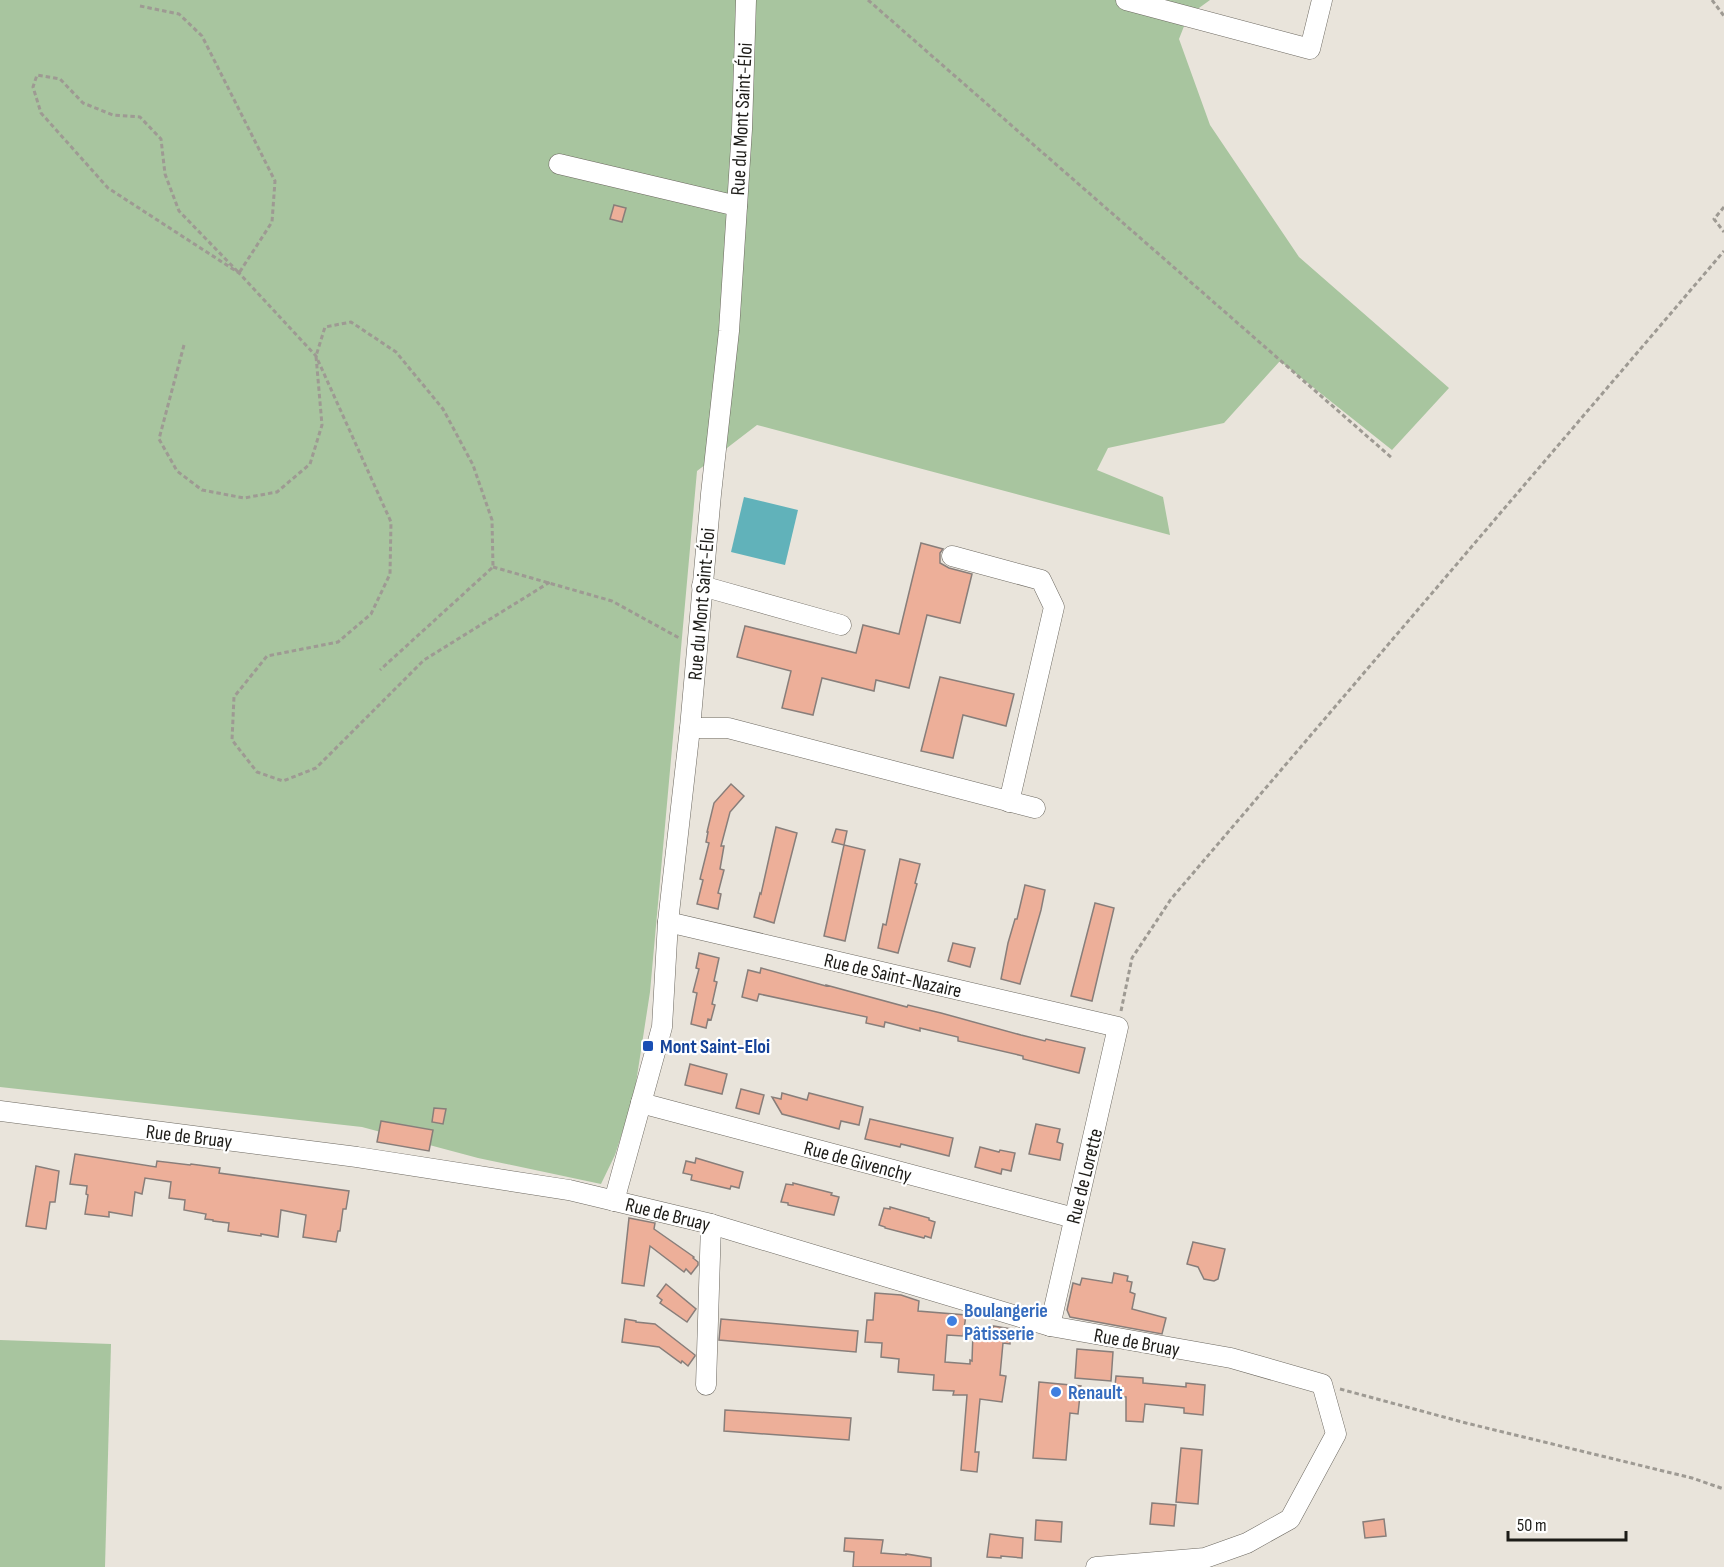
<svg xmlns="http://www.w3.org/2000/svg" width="1724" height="1567" font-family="'Sofia Sans Condensed',sans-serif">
<rect width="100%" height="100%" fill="#e9e4db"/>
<g fill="#a8c59f">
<path d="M0 0H1210L1188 16 1179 39 1210 125 1299 257 1449 388 1392 450 1280 361 1224 423 1108 448 1097 470 1163 497 1170 535 757 425 697 471 650 992 634 1096 615 1155 601 1184 478 1158 362 1127 0 1087Z"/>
<path d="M0 1340 111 1344 105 1567H0Z"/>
</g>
<path fill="#61b2ba" d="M744 497 798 510 785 565 731 552Z"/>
<g fill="#edaf99" stroke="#887e7a" stroke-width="1.5">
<path d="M614 205 626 208 622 222 610 219Z"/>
<path d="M921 543 943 549 940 553V563L949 568 972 574 960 623 927 615 909 688 876 680 874 691 822 678 813 715 782 708 791 671 737 657 745 626 856 653 863 625 899 634Z"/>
<path d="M940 677 1014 694 1006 726 963 715 953 758 921 751Z"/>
<path d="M731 784 744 796 730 812 721 846H724L720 869 724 870 718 893 721 894 718 909 697 904 703 880 700 879 709 843 706 842 708 832H707L714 803Z"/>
<path d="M776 827 797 833 774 923 754 917 760 893 761 894Z"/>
<path d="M836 829 847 831 844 845 865 850 845 941 824 936 844 845 832 842Z"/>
<path d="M900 859 920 864 915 883 917 884 898 953 878 948 883 924 886 925Z"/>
<path d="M1025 885 1045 890 1041 910 1020 984 1001 979 1008 943 1015 919H1017Z"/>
<path d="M1095 903 1114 908 1092 1001 1071 996Z"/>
<path d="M953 943 975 948 970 967 948 961Z"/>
<path d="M699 953 719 958 714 981 717 982 712 1004 715 1005 711 1020 708 1019 706 1028 691 1024 697 993 693 992 699 969 696 968Z"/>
<path d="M761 968 826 986V985L907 1007 908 1005 941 1013 1021 1035 1045 1041 1046 1039 1085 1048 1079 1073 1023 1059V1056L958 1041V1037L920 1028V1031L885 1022 884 1027 866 1023 867 1017 759 994 757 1001 742 997 748 970 760 973Z"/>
<path d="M690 1064 727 1074 722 1094 685 1085Z"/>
<path d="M741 1089 764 1095 759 1114 736 1108Z"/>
<path d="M782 1093 807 1100 809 1093 863 1107 859 1125 841 1121 839 1129 782 1114 772 1097 781 1099Z"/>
<path d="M434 1108 446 1109 443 1124 432 1122Z"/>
<path d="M870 1119 953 1138 949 1156 901 1144 900 1147 865 1139Z"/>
<path d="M381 1121 433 1130 429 1151 377 1142Z"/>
<path d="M1036 1124 1060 1129 1057 1142 1063 1144 1060 1160 1029 1154Z"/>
<path d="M980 1147 999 1152 1000 1150 1015 1153 1011 1171 1002 1169 1001 1174 975 1167Z"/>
<path d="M75 1154 156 1167 157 1161 190 1165 191 1164 220 1168 219 1173 349 1191 346 1209H343L340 1231H338L336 1242 303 1237 306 1215 281 1210 278 1237 261 1234V1236L228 1231 229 1223 213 1221V1220L205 1219 206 1214 184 1210 185 1200 169 1198 171 1182 145 1178 142 1194 135 1192 132 1216 109 1212V1217L85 1214 88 1195 86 1194 87 1186 70 1184Z"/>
<path d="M696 1158 743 1172 739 1188 731 1186 730 1189 691 1180 692 1175 683 1173 686 1161 695 1163Z"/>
<path d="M36 1166 59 1171 55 1202H50L46 1229 26 1226Z"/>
<path d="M793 1183 832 1193 831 1195 839 1197 834 1215 788 1205V1203L781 1202 786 1184 793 1185Z"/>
<path d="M890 1207 929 1218V1220L935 1222 931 1238 925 1236 924 1238 885 1228V1227L879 1225 884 1208 890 1209Z"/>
<path d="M629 1218 655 1223 654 1229 694 1257 693 1258 698 1262V1265L691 1274 686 1269 684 1272 650 1246 644 1286 622 1283Z"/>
<path d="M1193 1242 1225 1249 1218 1279 1214 1281 1204 1279 1198 1267 1187 1264Z"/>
<path d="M1114 1273 1128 1276 1127 1281 1132 1282 1130 1292 1135 1294 1132 1309 1166 1318 1162 1334 1070 1317 1067 1310 1073 1283 1080 1285 1082 1278 1112 1283Z"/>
<path d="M666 1284 696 1309 687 1322 660 1303 662 1300 657 1296Z"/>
<path d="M875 1293 901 1295 919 1301 918 1311 966 1315 963 1336 947 1335 945 1362 970 1364V1360L972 1361 973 1332 993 1333V1326L1011 1329 1010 1344 1003 1343 1000 1375 1006 1376 1002 1402 980 1399 975 1452H979L977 1472 961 1470 967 1395H953L954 1391 933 1390 934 1375 898 1372 899 1359 881 1357 882 1343 865 1342 867 1320H873Z"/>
<path d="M625 1319 636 1321V1322L655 1324 695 1355V1356L688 1366 682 1361 681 1363 659 1347 622 1342Z"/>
<path d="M721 1319 858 1331 856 1352 719 1340Z"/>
<path d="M1077 1349 1113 1352 1111 1381 1075 1378Z"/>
<path d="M1116 1376 1143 1378V1383L1186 1387V1383L1205 1385 1203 1415 1184 1413V1408L1145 1404 1143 1422 1126 1421V1397L1114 1396Z"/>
<path d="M1039 1382 1081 1386 1078 1414 1070 1413 1066 1460 1033 1458Z"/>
<path d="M725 1410 851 1418 849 1440 724 1431Z"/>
<path d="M1181 1448 1202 1450 1198 1504 1176 1502Z"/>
<path d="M1152 1503 1176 1505 1174 1526 1150 1524Z"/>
<path d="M1384 1519 1386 1536 1365 1538 1363 1522Z"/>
<path d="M1036 1520 1062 1522 1061 1542 1035 1540Z"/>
<path d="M990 1534 1023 1538 1022 1558 1001 1556V1558L987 1557Z"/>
<path d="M845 1538 883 1540 881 1553 906 1555V1554L931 1558V1567H853L854 1552 844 1551Z"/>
</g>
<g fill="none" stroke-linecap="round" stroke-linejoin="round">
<defs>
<g id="minor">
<path d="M1126 0 1310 49 1322 0"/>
<path d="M559 164 737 206"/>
<path d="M952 556 1041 580 1054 607 1009 802"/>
<path d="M702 586 841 625"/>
<path d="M690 728H728L1035 808"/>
<path d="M668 922 1118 1027 1050 1326"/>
<path d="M641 1103 1074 1218"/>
<path d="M0 1111 357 1157 569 1190 711 1224 1050 1326 1231 1358 1322 1384 1336 1434 1290 1519 1247 1543 1205 1558 1096 1567"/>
<path d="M614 1201 662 1027 668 922 690 728 711 494 729 331 742 129 746 0"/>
<path d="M706 1385 711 1224"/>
</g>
</defs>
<use href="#minor" stroke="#6c6860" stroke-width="21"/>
<g stroke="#9e9a93" stroke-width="3" stroke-dasharray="4.5 3" stroke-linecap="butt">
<path d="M868 0 1392 458"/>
<path d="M1712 0 1724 16"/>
<path d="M140 6 179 14 202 36 275 181 272 222 239 273 179 211 165 174 161 139 140 117 113 115 83 103 60 79 37 75 33 87 41 113 108 188 239 273 316 356 391 522 390 574 371 614 338 642 267 656 234 697 232 740 257 772 283 781 316 768 424 660 550 582"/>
<path d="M1724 207 1714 219 1724 232"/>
<path d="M184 345 159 439 177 471 202 490 244 498 277 492 310 464 322 425 316 356 325 327 351 322 396 352 443 409 473 465 492 520 493 567 380 670"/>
<path d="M493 567 612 601 681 639"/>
<path d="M1121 1011 1132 958 1171 899 1724 251"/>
<path d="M1340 1389 1466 1423 1692 1478 1724 1489"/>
</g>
<use href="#minor" stroke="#fff" stroke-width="20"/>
</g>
<rect fill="#1a4fb4" stroke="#fff" stroke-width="2" x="642" y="1040" width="12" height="12" rx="3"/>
<g fill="#3f7fe0" stroke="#fff" stroke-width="2">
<circle cx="952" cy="1321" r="6"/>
<circle cx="1056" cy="1392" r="6"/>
</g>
<g text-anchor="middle" stroke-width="4.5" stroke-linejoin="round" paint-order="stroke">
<g font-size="20" fill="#1d1c18" stroke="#fff">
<text transform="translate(741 119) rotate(-87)" y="7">Rue du Mont Saint-Éloi</text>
<text transform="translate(701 604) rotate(-85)" y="7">Rue du Mont Saint-Éloi</text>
<text transform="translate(893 975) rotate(13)" y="7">Rue de Saint-Nazaire</text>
<text transform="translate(189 1136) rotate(7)" y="7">Rue de Bruay</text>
<text transform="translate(858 1161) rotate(15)" y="7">Rue de Givenchy</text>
<text transform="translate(1084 1176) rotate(-76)" y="7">Rue de Lorette</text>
<text transform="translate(668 1214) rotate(14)" y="7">Rue de Bruay</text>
<text transform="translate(1137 1342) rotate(10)" y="7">Rue de Bruay</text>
</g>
<g font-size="20" font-weight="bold" fill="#164399" stroke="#fff" text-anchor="start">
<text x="660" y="1053">Mont Saint-Eloi</text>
</g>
<g font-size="20" font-weight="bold" fill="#366cbe" stroke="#fff" text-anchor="start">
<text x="964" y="1317">Boulangerie<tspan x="964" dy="23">Pâtisserie</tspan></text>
<text x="1068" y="1399">Renault</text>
</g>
</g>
<path d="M1508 1531v9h118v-9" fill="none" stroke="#1d1c18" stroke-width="3"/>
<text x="1517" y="1531" font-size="18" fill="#1d1c18" stroke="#ffffff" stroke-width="4.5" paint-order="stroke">50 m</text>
</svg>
